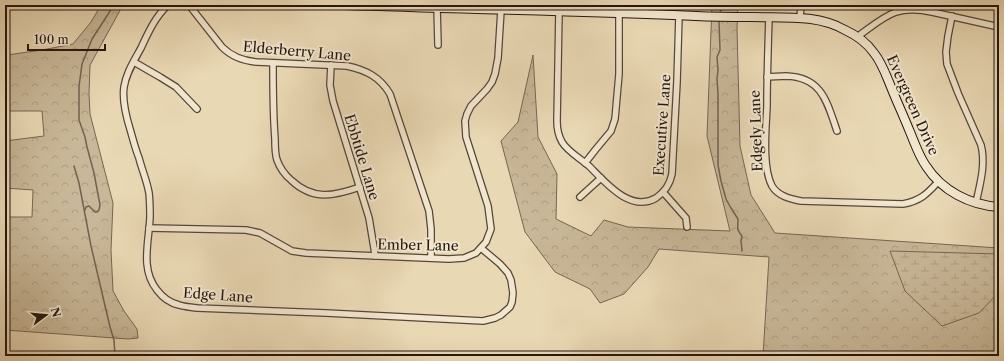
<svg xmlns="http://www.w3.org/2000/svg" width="1004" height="361" font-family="'Libre Caslon Text',serif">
<defs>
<pattern id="forest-crowns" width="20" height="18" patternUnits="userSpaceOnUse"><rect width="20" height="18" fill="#c8b798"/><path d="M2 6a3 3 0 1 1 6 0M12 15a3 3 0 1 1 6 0" fill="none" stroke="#ac9d82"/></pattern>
<pattern id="wetland-marsh" width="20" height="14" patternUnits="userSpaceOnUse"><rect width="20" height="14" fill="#c8b798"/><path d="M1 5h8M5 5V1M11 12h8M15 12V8" fill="none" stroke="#ac9d82"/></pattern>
</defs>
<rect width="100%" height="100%" fill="#e9d8b4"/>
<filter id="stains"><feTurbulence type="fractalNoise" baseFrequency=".005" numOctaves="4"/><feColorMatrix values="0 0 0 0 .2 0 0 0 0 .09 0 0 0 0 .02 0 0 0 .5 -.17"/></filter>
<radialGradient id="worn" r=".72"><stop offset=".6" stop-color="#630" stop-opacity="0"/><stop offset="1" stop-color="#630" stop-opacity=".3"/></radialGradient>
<g fill="url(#forest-crowns)" stroke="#766654">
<path d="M101 5H123L90 65 89 94 90 114 113 203 111 250 113 291 124 311 137 329 138 338 128 339 5 330V217H32L33 190 5 188V141L44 136 42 111H7V55L42 50 73 44 91 22Z"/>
<path d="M712 5H738L737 28 740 146 751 195 775 233 999 248V356H763L769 257 659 249 648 267 624 294 600 303 590 289 555 272 525 232 501 141 518 122 533 55 538 137 557 174 556 219 591 236 604 220 628 227 730 231 707 136Z"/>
</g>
<path fill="url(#wetland-marsh)" stroke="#766654" d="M890 251 999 254V292L979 313 942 326 905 291Z"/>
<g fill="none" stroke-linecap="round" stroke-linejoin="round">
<g stroke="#726351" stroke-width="1.5">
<path d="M720 13 722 5"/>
<path d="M719 21 720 50 717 57 718 70 717 79 718 94V165L721 181 726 199 731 208 738 219C738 228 736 229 742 236L741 241 742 251"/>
<path d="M74 166 79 183 91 246 110 327 114 340 115 356"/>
<path d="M85 210 86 207 89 206 95 212H97L99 210 100 205 94 173 87 147 85 137 79 120V86L82 64 92 39 114 5"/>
<path d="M215 356V352"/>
</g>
<defs>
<g id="street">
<path d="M168 5C155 17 148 33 141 48 134 61 126 73 124 87 122 101 126 116 130 129 133 139 135 148 139 158 142 170 147 181 149 193 150 201 150 209 150 217 149 242 140 269 157 290 163 298 170 303 179 305 185 307 191 307 197 308L326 313 483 321 495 318 501 315 510 307 512 302 513 293 511 280 508 273 500 264 481 248"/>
<path d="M189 5 222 47C232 57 244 61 257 62L347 66C366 70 380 77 390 94L429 211 431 229V258"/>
<path d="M437 7 438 45"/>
<path d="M559 11 557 121C557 128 558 135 562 142 568 152 580 158 589 166 605 182 630 213 656 198 665 192 670 184 672 174L677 82 679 15"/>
<path d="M952 16 948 36 946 52 947 64 958 93 981 145C986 164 980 184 976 203"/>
<path d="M769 17C768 47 767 77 767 106 766 128 762 167 772 186 778 196 790 199 801 201L903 204C920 201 927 194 938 182"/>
<path d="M800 18 801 5"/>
<path d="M857 37C885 17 895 4 932 12L999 27"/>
<path d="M134 62 160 77 176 87 197 109"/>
<path d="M273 63C273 88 273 114 275 139 275 146 275 154 277 160 280 168 285 175 291 180 313 201 334 196 360 187"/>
<path d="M331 65 330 85 333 101 369 218 374 248 375 256"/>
<path d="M767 77C773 77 779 76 786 76 822 77 827 102 837 131"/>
<path d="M585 163 596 149 611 131 615 119 619 74V13"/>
<path d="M663 192 686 218 687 227"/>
<path d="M580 197 601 178"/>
<path d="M149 228 246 230 260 233 292 251 306 253 449 259 464 258 476 253 486 242 491 229 488 206 466 137 465 121 467 114 471 106 487 89 492 82 495 74 498 58 501 10"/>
</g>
<path id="secondary" d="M344 5C461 9 579 11 696 16 715 17 733 17 752 17 783 18 817 14 845 30 856 35 867 43 874 53 882 63 886 75 891 87 897 102 904 117 910 132 915 144 919 156 926 166 942 191 970 205 999 207"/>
</defs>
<use href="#street" stroke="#564639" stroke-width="8"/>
<use href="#secondary" stroke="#251610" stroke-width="10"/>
<use href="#street" stroke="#f1e6ce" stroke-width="5.5"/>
<use href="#secondary" stroke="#f1e6ce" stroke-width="8"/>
</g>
<g text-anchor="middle" stroke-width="4" stroke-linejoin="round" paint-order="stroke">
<g font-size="14" fill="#251610" stroke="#f1e6ce">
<text transform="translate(297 51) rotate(5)" y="5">Elderberry Lane</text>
<text transform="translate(913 105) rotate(66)" y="5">Evergreen Drive</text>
<text transform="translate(662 125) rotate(-86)" y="5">Executive Lane</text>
<text transform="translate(756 131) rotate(-92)" y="5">Edgely Lane</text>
<text transform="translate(362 157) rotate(73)" y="5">Ebbtide Lane</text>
<text transform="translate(418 245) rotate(1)" y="5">Ember Lane</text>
<text transform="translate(218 295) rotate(4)" y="5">Edge Lane</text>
</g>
</g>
<rect width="1004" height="361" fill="none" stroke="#e9d8b4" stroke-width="20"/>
<rect x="6" y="6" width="992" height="349" fill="none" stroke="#251610" stroke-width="2"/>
<rect x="10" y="10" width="984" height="341" fill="none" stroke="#251610"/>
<g transform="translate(46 315) rotate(74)" stroke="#f1e6ce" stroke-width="3" paint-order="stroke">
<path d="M0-3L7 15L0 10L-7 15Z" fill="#251610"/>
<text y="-6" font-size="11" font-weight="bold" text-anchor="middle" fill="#251610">N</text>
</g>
<path d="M28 44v6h77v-6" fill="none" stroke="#251610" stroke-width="2"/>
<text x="34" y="44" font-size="12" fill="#251610" stroke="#f1e6ce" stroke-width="3" paint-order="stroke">100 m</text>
<rect width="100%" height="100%" filter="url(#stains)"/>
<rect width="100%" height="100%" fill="url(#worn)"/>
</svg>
